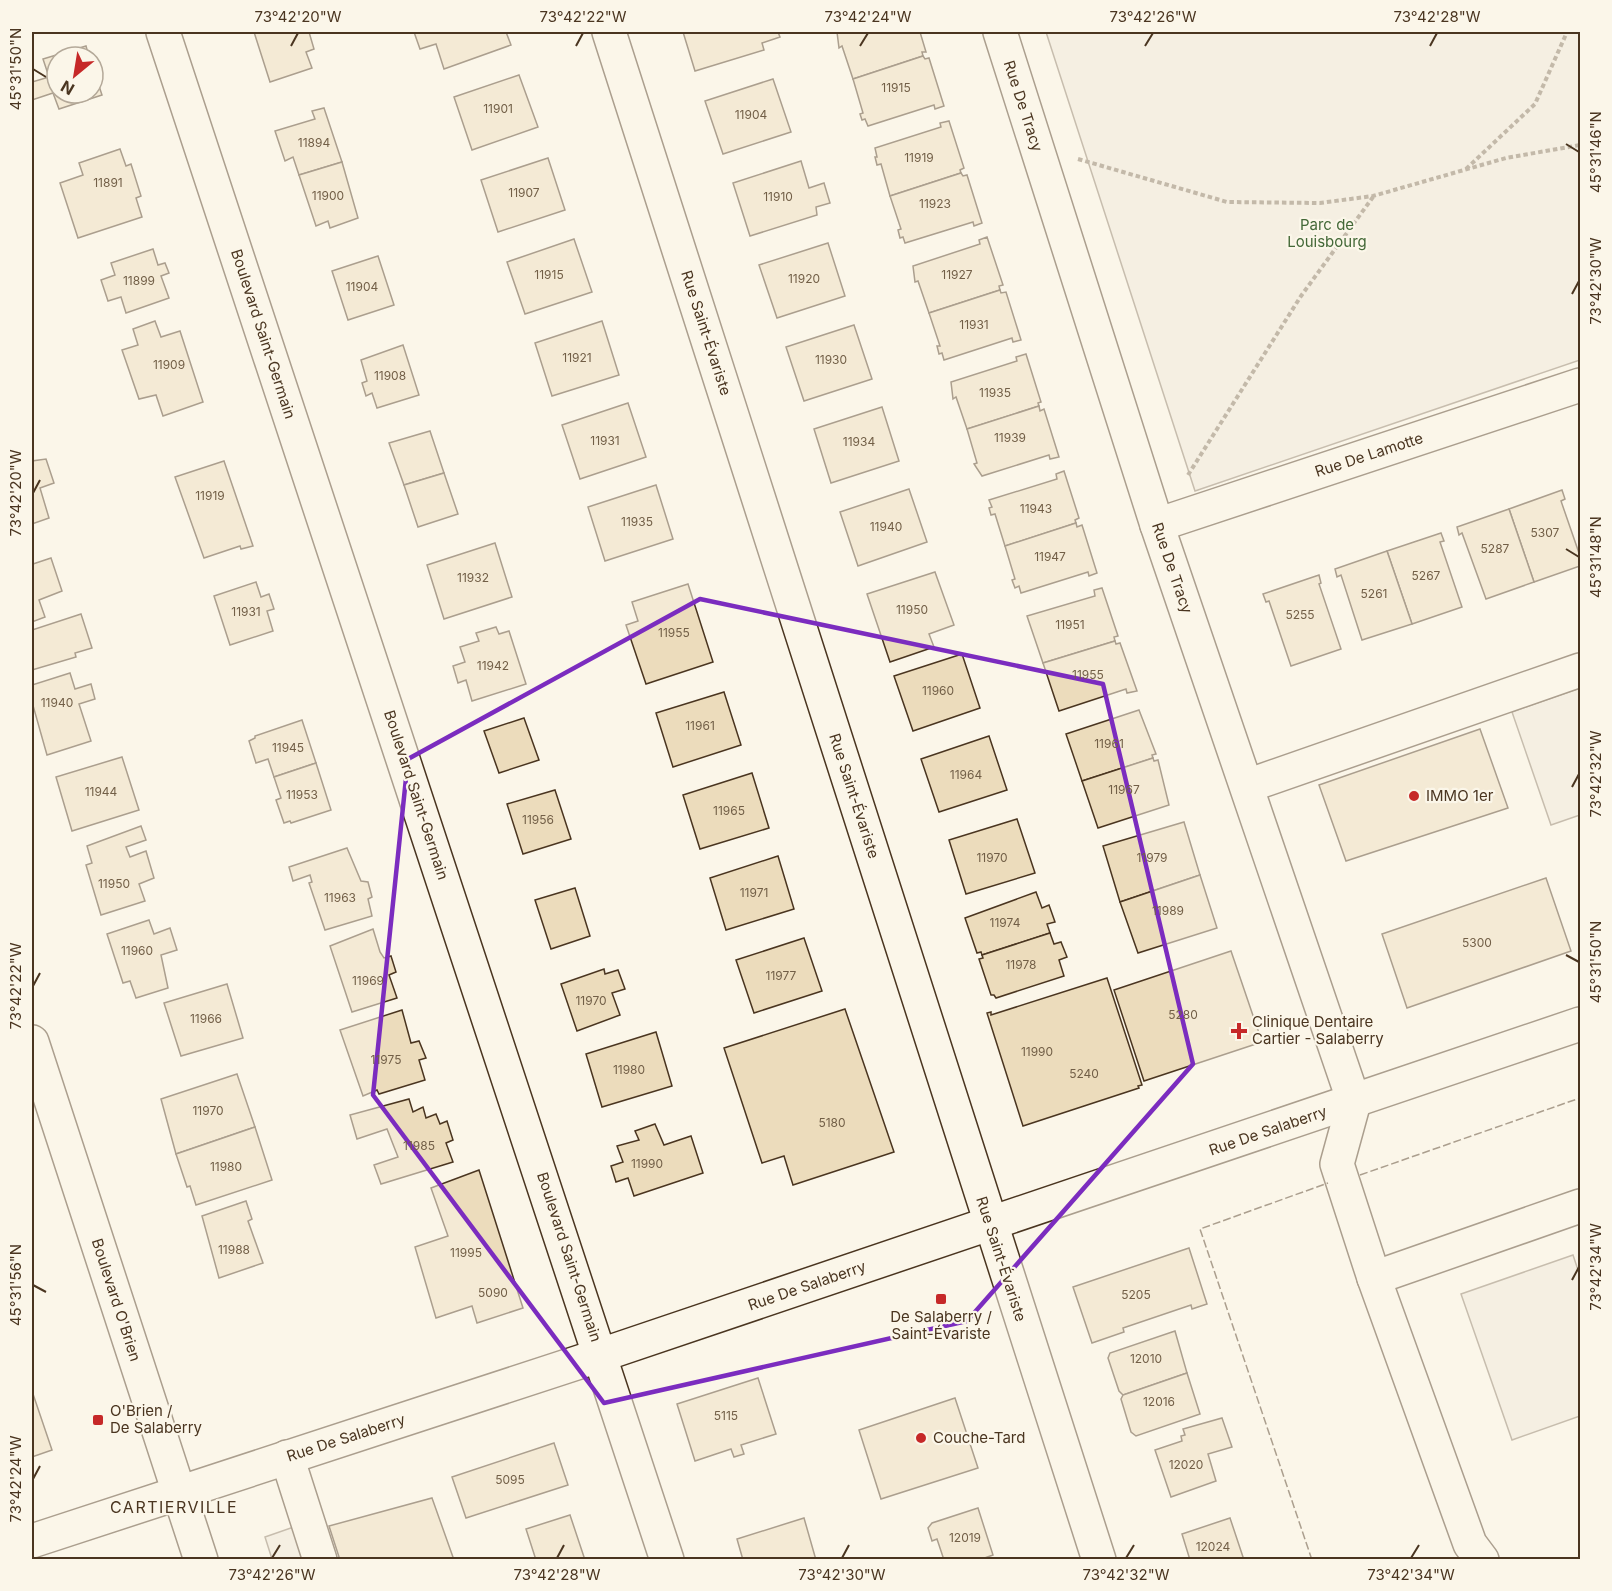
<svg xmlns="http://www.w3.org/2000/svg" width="1612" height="1591" font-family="Inter,sans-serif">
<rect width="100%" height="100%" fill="#fbf6e9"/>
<path fill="#ede6d9" stroke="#887966" stroke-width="1.5" d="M1046 32H1580V360L1195 491Z"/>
<g fill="#ede7d9" stroke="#887966" stroke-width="1.5">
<path d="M1580 688V815L1551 825 1512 712Z"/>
<path d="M1573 1255 1580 1276V1416L1512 1440 1461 1294Z"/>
<path d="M308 1522 320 1559H272L265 1537Z"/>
</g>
<g fill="#ecdcbc" stroke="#4a3520" stroke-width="1.5">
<path d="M254 32H309L314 49 306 52 312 68 270 82Z"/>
<path d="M414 32H506L511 45 444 69 436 44 420 49Z"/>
<path d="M683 32H778L780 37 762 43 764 50 695 71Z"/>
<path d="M837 32H920L926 52H922L923 56 853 79 842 46 839 48Z"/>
<path d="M86 46 89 57H57V93H93V68L102 95 59 109 53 93 32 100V82L49 77 43 59Z"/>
<path d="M923 56 925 59 929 58 944 106 935 109 934 105 868 126 865 119 862 120 860 114 863 113 853 79Z"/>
<path d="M519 75 538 127 472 150 454 97Z"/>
<path d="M773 79 791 132 723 154 705 101Z"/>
<path d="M324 108 342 162 299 175 293 157 285 161 275 131 315 119 312 111Z"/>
<path d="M949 121 964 168 960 170 961 173 890 196 881 164 877 165 875 157H877L875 148 941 127 940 123Z"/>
<path d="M120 149 126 166 131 164 141 196 136 198 142 217 78 238 60 183 83 175 79 163Z"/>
<path d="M548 158 565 210 498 232 481 180Z"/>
<path d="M801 161 809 188 824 183 830 203 816 207 817 215 750 236 733 183Z"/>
<path d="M342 162 358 218 330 228 328 221 316 226 299 175Z"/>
<path d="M961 173 963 176 967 175 982 223 974 226 973 222 905 243 903 237 900 238 898 230 901 229 890 196Z"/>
<path d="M987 237 1003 285 999 286 1000 290 929 313 918 281 915 282 913 266 980 244 979 240Z"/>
<path d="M574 239 592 292 525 314 507 262Z"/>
<path d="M828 243 845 296 777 318 759 265Z"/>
<path d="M153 249 158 265 165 263 169 273 161 276 169 298 126 313 121 297 108 301 101 280 115 275 111 263Z"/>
<path d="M378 256 394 305 348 320 332 271Z"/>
<path d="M1000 290 1001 293 1006 292 1021 340 1013 342 1012 338 944 360 942 353 939 354 937 346H940L929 313Z"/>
<path d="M155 321 161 337 180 331 203 402 163 416 156 395 139 399 122 350 138 345 133 329Z"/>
<path d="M602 321 619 375 552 396 535 343Z"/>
<path d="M854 325 872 379 804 401 786 347Z"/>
<path d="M403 345 419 395 377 408 372 393 366 396 362 383 367 381 361 360Z"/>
<path d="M1026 354 1041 402 1038 403 1039 406 967 429 956 397 953 399 951 382 1017 361 1016 357Z"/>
<path d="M628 403 646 457 580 479 562 425Z"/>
<path d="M1039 406 1040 411 1044 409 1059 457 1050 459 1049 455 982 476 974 464 977 463 967 429Z"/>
<path d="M882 407 899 461 831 483 814 429Z"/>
<path d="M430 431 444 473 404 485 389 443Z"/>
<path d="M46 459 54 483 40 488 49 518 32 524V461Z"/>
<path d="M224 461 253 546 241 549 240 546 204 558 175 477Z"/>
<path d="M1064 471 1079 518 1075 520 1076 523 1005 546 995 514 991 515 989 508 992 507 989 500 1057 479 1056 474Z"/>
<path d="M444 473 458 514 418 527 404 485Z"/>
<path d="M656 485 673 539 605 561 588 507Z"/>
<path d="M909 489 927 542 858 566 840 512Z"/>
<path d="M1562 490 1565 499 1561 501 1580 556V566L1534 582 1509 509Z"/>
<path d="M1509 509 1534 582 1486 599 1462 533 1459 535 1457 527Z"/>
<path d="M1076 523 1077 527 1082 525 1097 573 1089 576 1088 572 1021 593 1019 586 1015 588 1012 580 1015 579 1005 546Z"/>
<path d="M1441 533 1444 541 1440 542 1462 607 1412 624 1387 551Z"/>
<path d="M495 543 512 597 444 619 427 565Z"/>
<path d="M1387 551 1412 624 1362 640 1341 575 1337 577 1335 569Z"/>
<path d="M51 558 62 591 39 600 45 617 32 622V559L33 564Z"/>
<path d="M935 572 954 625 929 634 934 647 890 662 867 594Z"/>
<path d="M1319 575 1321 583 1319 584 1341 649 1291 666 1269 601 1266 602 1263 594Z"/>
<path d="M256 582 261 597 269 594 274 609 267 611 273 631 230 645 214 596Z"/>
<path d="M688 584 713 662 646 684 626 625 638 621 632 602Z"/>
<path d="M1102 588 1118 636 1114 637 1115 641 1043 663 1027 616 1095 596 1094 590Z"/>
<path d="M81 614 92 648 75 653 76 657 32 670V630Z"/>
<path d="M496 627 499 634 509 631 526 684 472 701 466 680 458 683 453 666 465 662 460 647 479 641 476 633Z"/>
<path d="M1115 641 1116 644 1120 643 1137 691 1127 693 1126 689 1059 711 1043 663Z"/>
<path d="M962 654 980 708 913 731 894 676Z"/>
<path d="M70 673 75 689 91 684 95 699 79 704 91 741 47 755 32 702V685Z"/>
<path d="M724 692 741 745 673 767 656 713Z"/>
<path d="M1139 710 1156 754 1152 755 1153 758 1082 781 1066 734Z"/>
<path d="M524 718 539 760 499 773 484 731Z"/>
<path d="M302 720 316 763 274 777 268 759 256 763 249 741 255 738V736Z"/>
<path d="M1480 729 1508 808 1346 861 1319 785Z"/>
<path d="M989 736 1007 790 939 812 921 759Z"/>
<path d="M122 757 139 810 72 831 56 777Z"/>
<path d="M1153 758 1154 761 1158 760 1169 805 1098 828 1082 781Z"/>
<path d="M316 763 331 810 291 823 290 821 284 823 276 800 281 798 274 777Z"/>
<path d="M752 773 769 828 700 849 683 795Z"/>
<path d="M555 790 571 839 523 854 507 804Z"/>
<path d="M1017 819 1035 873 966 894 949 840Z"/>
<path d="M1184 822 1200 875 1120 902 1103 846Z"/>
<path d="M141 826 146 840 126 847 130 857 146 851 154 878 139 884 145 901 101 915 86 865 92 863 87 846Z"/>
<path d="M347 848 361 881 368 882 372 897 368 899 372 916 325 930 309 883 312 882 310 875 293 881 289 867Z"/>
<path d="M778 856 794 909 726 930 710 878Z"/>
<path d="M1200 875 1217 928 1138 953 1120 902Z"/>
<path d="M1546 878 1571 951 1407 1008 1382 934Z"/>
<path d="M575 888 590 936 551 949 535 900Z"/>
<path d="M1036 892 1042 908 1049 905 1055 922 1047 924 1050 933 982 955 981 952 977 953 965 918Z"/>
<path d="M149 920 154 934 170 928 177 950 161 955 168 988 136 998 130 981 123 983 107 934Z"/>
<path d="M373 929 380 952 384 958 391 956 396 972 389 975 397 998 352 1012 330 946Z"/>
<path d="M1050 933 1054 944 1061 942 1067 957 1059 960 1064 976 996 998 994 995H991L979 959 983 958 982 955Z"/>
<path d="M804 938 822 991 754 1013 736 960Z"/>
<path d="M1231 951 1262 1042 1144 1081 1114 990Z"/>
<path d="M604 969 605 974 618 970 625 989 612 993 620 1015 577 1031 561 984Z"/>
<path d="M1107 978 1142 1085 1138 1086 1139 1088 1023 1126 987 1013 991 1012V1015Z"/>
<path d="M227 984 243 1038 181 1056 164 1003Z"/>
<path d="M845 1009 894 1152 793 1185 784 1156 762 1163 724 1048Z"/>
<path d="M402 1010 411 1043 419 1041 426 1058 419 1060 425 1080 379 1094 377 1090 363 1096 340 1030Z"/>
<path d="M656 1032 672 1086 602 1107 586 1054Z"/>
<path d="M237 1074 255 1127 176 1154 161 1099Z"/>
<path d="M409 1099 413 1112 423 1107 426 1118 436 1114 440 1124 447 1121 453 1140 446 1143 453 1162 381 1184 374 1165 398 1157 387 1129 357 1139 350 1115Z"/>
<path d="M655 1124 664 1145 691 1136 703 1173 634 1196 628 1178 616 1182 611 1166 623 1162 617 1146 639 1140 635 1131Z"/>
<path d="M255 1127 272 1180 196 1205 190 1186 187 1187 176 1154Z"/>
<path d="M479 1170 523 1308 477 1323 472 1306 436 1318 415 1247 448 1236 431 1188Z"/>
<path d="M246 1201 252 1219 248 1221 263 1263 219 1278 202 1216Z"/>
<path d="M1189 1248 1207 1304 1192 1309 1191 1305 1123 1328 1124 1332 1092 1343 1073 1287Z"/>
<path d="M1175 1331 1187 1373 1123 1395 1119 1391 1108 1358 1110 1353Z"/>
<path d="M1187 1373 1200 1414 1136 1436 1131 1432 1121 1399 1123 1395Z"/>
<path d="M758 1378 776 1434 741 1445 744 1454 734 1457 731 1449 695 1461 677 1404Z"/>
<path d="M32 1391 52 1450 32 1457Z"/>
<path d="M955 1398 978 1468 881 1499 859 1430Z"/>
<path d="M1222 1418 1232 1447 1208 1454 1216 1481 1171 1497 1155 1450 1182 1441 1181 1436 1185 1435 1183 1429Z"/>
<path d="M554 1443 568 1485 466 1518 452 1477Z"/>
<path d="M432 1498 454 1560H340L329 1526Z"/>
<path d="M978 1508 993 1555 979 1560H944L937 1539 932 1541 928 1528 932 1523Z"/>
<path d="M570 1515 585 1560H536L526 1529Z"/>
<path d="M804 1518 816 1560H743L737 1539Z"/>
<path d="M1230 1518 1244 1560H1190L1182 1534Z"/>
</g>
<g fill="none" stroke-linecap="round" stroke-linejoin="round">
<defs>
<g id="minor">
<path d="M163 32 667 1560"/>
<path d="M609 32 1099 1560"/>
<path d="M1000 32 1157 525 1354 1102 1337 1164 1374 1278 1470 1544 1482 1560"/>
<path d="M1157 525 1580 385"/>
<path d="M1247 786 1580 670"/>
<path d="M32 1042 201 1560"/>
<path d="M1374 1278 1580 1206"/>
<path d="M287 1457 320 1560"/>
</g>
<path id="major" d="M32 1541 601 1355 1580 1024"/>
</defs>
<use href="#minor" stroke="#4a3520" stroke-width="36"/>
<use href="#major" stroke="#4a3520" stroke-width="36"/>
<g stroke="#7f6f5c" stroke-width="4" stroke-dasharray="4.5 3" stroke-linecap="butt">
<path d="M1078 159 1227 202 1320 203 1373 196 1506 158 1580 145"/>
<path d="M1466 169 1535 104 1567 32"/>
<path d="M1188 475 1301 296 1373 197"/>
</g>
<use href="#minor" stroke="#fbf6e9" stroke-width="33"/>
<use href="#major" stroke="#fbf6e9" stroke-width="33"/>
<g stroke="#4a3520" stroke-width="1.5" stroke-dasharray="8 3" stroke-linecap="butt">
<path d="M1360 1175 1580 1098"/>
<path d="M1312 1560 1200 1229 1328 1183"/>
</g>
</g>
<path d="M0 0H1612V1591H0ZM700 599 1103 684 1193 1064 967 1321 604 1403 373 1095 408 759Z" fill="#fbf6e9" fill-opacity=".55" fill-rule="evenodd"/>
<path fill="none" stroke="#7b2cbf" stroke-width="4.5" stroke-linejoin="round" d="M700 599 1103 684 1193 1064 967 1321 604 1403 373 1095 408 759Z"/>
<path fill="none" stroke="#4a3520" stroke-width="2" d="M291 46 298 33M576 46 583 33M860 46 868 33M1145 46 1153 33M1430 46 1437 33M33 69 46 77M1566 144 1579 152M1572 294 1579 281M33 493 40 480M1566 549 1579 557M1572 787 1579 774M1566 955 1579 962M33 986 40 973M1572 1280 1579 1267M33 1285 46 1292M33 1479 40 1466M272 1558 280 1545M557 1558 564 1545M842 1558 849 1545M1126 1558 1134 1545M1411 1558 1419 1545"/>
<g fill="#c62828" stroke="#fbf6e9" stroke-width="2">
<circle cx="1414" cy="796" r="6"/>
<path d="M1236 1022h6v6h6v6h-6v6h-6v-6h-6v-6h6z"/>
<rect x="935" y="1293" width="12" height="12" rx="3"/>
<rect x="92" y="1414" width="12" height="12" rx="3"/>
<circle cx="921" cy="1438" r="6"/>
</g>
<g text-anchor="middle" stroke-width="4.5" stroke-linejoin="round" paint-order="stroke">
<g font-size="12" fill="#725f47">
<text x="896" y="92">11915</text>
<text x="498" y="113">11901</text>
<text x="751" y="119">11904</text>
<text x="314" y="147">11894</text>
<text x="919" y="162">11919</text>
<text x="108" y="187">11891</text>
<text x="524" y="197">11907</text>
<text x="328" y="200">11900</text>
<text x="778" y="201">11910</text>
<text x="935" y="208">11923</text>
<text x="549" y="279">11915</text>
<text x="957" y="279">11927</text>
<text x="804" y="283">11920</text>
<text x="139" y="285">11899</text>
<text x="362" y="291">11904</text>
<text x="974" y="329">11931</text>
<text x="577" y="362">11921</text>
<text x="831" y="364">11930</text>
<text x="169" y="369">11909</text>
<text x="390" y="380">11908</text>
<text x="995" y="397">11935</text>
<text x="1010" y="442">11939</text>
<text x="605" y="445">11931</text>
<text x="859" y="446">11934</text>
<text x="210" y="500">11919</text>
<text x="1036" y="513">11943</text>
<text x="637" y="526">11935</text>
<text x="886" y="531">11940</text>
<text x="1545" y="537">5307</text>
<text x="1495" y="553">5287</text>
<text x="1050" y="561">11947</text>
<text x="1426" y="580">5267</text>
<text x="473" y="582">11932</text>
<text x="1374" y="598">5261</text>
<text x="912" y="614">11950</text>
<text x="246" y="616">11931</text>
<text x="1300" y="619">5255</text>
<text x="1070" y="629">11951</text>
<text x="674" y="637">11955</text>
<text x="493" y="670">11942</text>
<text x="1088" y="679">11955</text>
<text x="938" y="695">11960</text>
<text x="57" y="707">11940</text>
<text x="700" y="730">11961</text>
<text x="1109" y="748">11961</text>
<text x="288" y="752">11945</text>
<text x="966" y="779">11964</text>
<text x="1124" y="794">11967</text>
<text x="101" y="796">11944</text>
<text x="302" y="799">11953</text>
<text x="729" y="815">11965</text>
<text x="538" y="824">11956</text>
<text x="992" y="862">11970</text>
<text x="1152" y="862">11979</text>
<text x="114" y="888">11950</text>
<text x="754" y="897">11971</text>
<text x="340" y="902">11963</text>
<text x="1168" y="915">11989</text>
<text x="1005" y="927">11974</text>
<text x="1477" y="947">5300</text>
<text x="137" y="955">11960</text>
<text x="1021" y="969">11978</text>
<text x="781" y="980">11977</text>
<text x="368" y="985">11969</text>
<text x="591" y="1005">11970</text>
<text x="1183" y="1019">5280</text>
<text x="206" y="1023">11966</text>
<text x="1037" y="1056">11990</text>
<text x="386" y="1064">11975</text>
<text x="629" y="1074">11980</text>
<text x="1084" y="1078">5240</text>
<text x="208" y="1115">11970</text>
<text x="832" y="1127">5180</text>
<text x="419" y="1150">11985</text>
<text x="647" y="1168">11990</text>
<text x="226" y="1171">11980</text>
<text x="234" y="1254">11988</text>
<text x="466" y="1257">11995</text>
<text x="493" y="1297">5090</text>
<text x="1136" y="1299">5205</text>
<text x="1146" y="1363">12010</text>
<text x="1159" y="1406">12016</text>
<text x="726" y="1420">5115</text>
<text x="1186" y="1469">12020</text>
<text x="510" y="1484">5095</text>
<text x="965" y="1542">12019</text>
<text x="1213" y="1551">12024</text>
</g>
<g font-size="15" fill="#4a3520" stroke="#fbf6e9">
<text transform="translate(1023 106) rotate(72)" y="5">Rue De Tracy</text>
<text transform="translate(706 333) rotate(72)" y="5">Rue Saint-Évariste</text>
<text transform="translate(263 334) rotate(72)" y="5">Boulevard Saint-Germain</text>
<text transform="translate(1369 455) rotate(-18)" y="5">Rue De Lamotte</text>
<text transform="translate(1172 568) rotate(71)" y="5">Rue De Tracy</text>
<text transform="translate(416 795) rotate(72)" y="5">Boulevard Saint-Germain</text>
<text transform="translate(854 796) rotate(72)" y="5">Rue Saint-Évariste</text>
<text transform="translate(1268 1131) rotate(-19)" y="5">Rue De Salaberry</text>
<text transform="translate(569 1257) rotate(72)" y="5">Boulevard Saint-Germain</text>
<text transform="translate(1001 1259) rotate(72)" y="5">Rue Saint-Évariste</text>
<text transform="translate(807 1286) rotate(-19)" y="5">Rue De Salaberry</text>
<text transform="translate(116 1300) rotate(72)" y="5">Boulevard O'Brien</text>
<text transform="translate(346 1438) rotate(-18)" y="5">Rue De Salaberry</text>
</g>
<g font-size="15" fill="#436837" stroke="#fbf6e9">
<text x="1327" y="230">Parc de<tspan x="1327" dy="17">Louisbourg</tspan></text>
</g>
<g font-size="15" fill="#4a3520" stroke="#fbf6e9" text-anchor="start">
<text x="1426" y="801">IMMO 1er</text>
<text x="1252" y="1027">Clinique Dentaire<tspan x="1252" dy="17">Cartier - Salaberry</tspan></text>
<text x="941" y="1322" text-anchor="middle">De Salaberry /<tspan x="941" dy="17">Saint-Évariste</tspan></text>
<text x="110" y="1416">O'Brien /<tspan x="110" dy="17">De Salaberry</tspan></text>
<text x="933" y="1443">Couche-Tard</text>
</g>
<g font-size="16" letter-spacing="1.5" fill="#4a3520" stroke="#fbf6e9">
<text x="174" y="1513">CARTIERVILLE</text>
</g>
</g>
<rect width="1612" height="1591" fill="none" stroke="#fbf6e9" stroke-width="66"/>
<g transform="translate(75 75) rotate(210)"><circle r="28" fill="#fbf6e9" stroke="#b4a999" stroke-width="1.5"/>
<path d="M0-4.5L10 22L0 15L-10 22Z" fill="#c62828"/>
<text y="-9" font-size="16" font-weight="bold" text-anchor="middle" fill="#4a3520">N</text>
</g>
<rect x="33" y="33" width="1546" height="1525" fill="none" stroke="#4a3520" stroke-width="2"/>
<g font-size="15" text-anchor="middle" fill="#4a3520">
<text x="298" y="22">73°42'20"W</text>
<text x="583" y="22">73°42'22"W</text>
<text x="868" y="22">73°42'24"W</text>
<text x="1153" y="22">73°42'26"W</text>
<text x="1437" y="22">73°42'28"W</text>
<text transform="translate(16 69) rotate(-90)" y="5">45°31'50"N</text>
<text transform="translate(1596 152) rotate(-90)" y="5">45°31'46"N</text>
<text transform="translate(1596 281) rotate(-90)" y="5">73°42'30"W</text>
<text transform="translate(16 493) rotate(-90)" y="5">73°42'20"W</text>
<text transform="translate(1596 557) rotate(-90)" y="5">45°31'48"N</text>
<text transform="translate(1596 774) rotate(-90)" y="5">73°42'32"W</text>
<text transform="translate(1596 962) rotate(-90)" y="5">45°31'50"N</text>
<text transform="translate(16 986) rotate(-90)" y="5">73°42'22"W</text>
<text transform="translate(1596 1267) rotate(-90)" y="5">73°42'34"W</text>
<text transform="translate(16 1285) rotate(-90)" y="5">45°31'56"N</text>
<text transform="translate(16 1479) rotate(-90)" y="5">73°42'24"W</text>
<text x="272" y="1580">73°42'26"W</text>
<text x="557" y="1580">73°42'28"W</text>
<text x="842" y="1580">73°42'30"W</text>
<text x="1126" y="1580">73°42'32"W</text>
<text x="1411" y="1580">73°42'34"W</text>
</g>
</svg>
